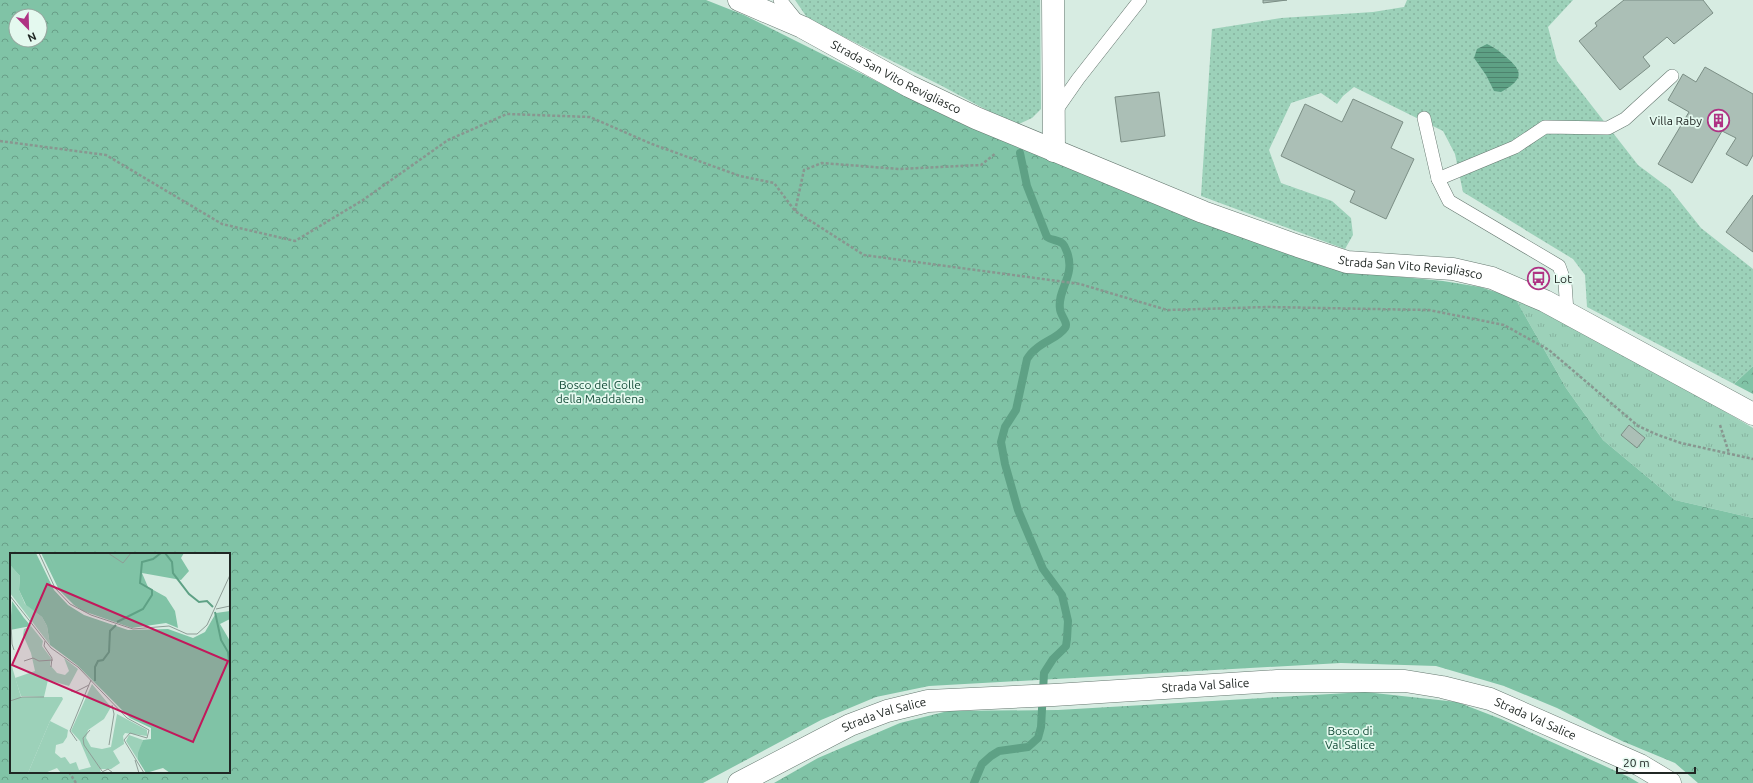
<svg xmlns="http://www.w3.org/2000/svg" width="1753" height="783" font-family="Ubuntu,sans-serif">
<defs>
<pattern id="grass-tufts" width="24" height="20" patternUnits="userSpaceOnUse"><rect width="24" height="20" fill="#9cd1b9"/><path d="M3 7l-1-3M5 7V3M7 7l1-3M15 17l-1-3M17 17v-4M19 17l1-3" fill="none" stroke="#86b39f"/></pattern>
<pattern id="forest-crowns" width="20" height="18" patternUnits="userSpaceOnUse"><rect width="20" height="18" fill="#80c3a6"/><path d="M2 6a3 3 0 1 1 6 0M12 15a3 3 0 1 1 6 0" fill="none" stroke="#689e87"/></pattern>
<pattern id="garden-dots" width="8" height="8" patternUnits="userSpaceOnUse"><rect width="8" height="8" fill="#9cd1b9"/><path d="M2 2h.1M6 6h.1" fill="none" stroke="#86b39f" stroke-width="1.8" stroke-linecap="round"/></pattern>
<pattern id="water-rules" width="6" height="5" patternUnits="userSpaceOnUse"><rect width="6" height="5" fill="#5ea185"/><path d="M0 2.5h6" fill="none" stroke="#4d836d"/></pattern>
</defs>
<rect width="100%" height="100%" fill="#d7ece2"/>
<path fill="url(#grass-tufts)" d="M1515 298 1617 348 1753 428V518L1675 500 1603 440 1566 388Z"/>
<g fill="url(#forest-crowns)" fill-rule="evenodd">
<path d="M0 0H706L744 15 954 120 1221 229 1341 271 1443 281 1480 287 1515 298 1566 388 1603 440 1675 500 1753 518V783H1698L1675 763 1622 741 1557 708 1504 686 1436 666 1341 663 929 686 876 697 821 720 703 783H0ZM16 16H40V40H16ZM11 554H229V772H11Z"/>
<path d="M1753 366V394L1734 384Z"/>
<path d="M1365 692 1457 702 1501 719 1629 777 1639 783H774L818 758 900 723 948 711 1058 710Z"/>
</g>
<g fill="url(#garden-dots)">
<path d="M795 0H1040L1041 109 1032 118 1019 124 996 115 942 86 808 19Z"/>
<path d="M1407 0H1573L1548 27 1557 61 1638 165 1670 189 1701 228 1753 269V366L1734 384 1587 307 1585 275 1573 259 1463 192 1455 154 1443 131 1354 87 1343 96 1337 104 1321 93 1291 103 1269 150 1281 183 1332 201 1351 218 1353 235 1345 249 1201 196 1212 29 1281 18 1373 12 1404 7Z"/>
</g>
<path fill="url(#water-rules)" d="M1487 44C1494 47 1499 51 1505 56 1524 72 1524 79 1501 92L1494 91 1486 75 1474 58 1477 49Z"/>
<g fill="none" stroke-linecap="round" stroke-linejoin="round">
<path stroke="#5ea185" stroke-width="8" d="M974 783 982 764 991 756 999 751 1028 747 1038 738 1041 727 1044 673 1053 659 1066 646 1067 639 1068 621 1062 595 1043 569 1018 510 1005 464 1001 442 1005 427 1016 410 1027 359C1037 342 1057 340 1065 328 1069 323 1060 315 1060 309 1057 289 1076 276 1067 252 1066 250 1065 246 1063 244 1058 239 1052 241 1047 237L1027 186 1020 153"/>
</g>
<g fill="#abbfb6" stroke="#7b8e85">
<path d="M1263 0H1287L1263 3Z"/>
<path d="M1624 0H1703L1713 13 1674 44 1667 37 1643 57 1650 66 1620 90 1579 41 1597 26 1595 23Z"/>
<path d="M1705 67 1753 94V155L1747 166 1726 154 1736 138 1722 131 1692 183 1658 164 1689 112 1668 100 1683 74 1696 82Z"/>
<path d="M1159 92 1165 136 1121 142 1115 97Z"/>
<path d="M1353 99 1403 122 1391 148 1414 159 1386 219 1350 202 1355 191 1281 156 1305 104 1342 122Z"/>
<path d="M1753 195V252L1726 232Z"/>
<path d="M1629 425 1645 438 1637 448 1621 435Z"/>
</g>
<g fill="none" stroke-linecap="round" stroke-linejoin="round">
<defs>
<g id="service">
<path d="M780 0 797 21"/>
<path d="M1055 112 1078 79 1140 0"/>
<path d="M1424 118 1438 179 1449 201 1559 266 1565 283 1567 312"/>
<path d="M1438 179 1515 147 1545 127 1608 128 1625 119 1672 76"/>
</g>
<path id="minor" d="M1053 0 1054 151"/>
<g id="tertiary">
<path id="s1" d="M739 0 802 27 909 86 976 118 1203 212 1298 246 1347 262 1453 269 1492 278 1545 301 1753 414"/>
<path id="s2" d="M739 783 850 725 887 711 928 701 1054 695 1277 681H1405L1442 687 1490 699 1640 765 1670 783"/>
</g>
</defs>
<use href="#service" stroke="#667870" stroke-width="14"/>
<use href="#minor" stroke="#667870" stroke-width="23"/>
<use href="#tertiary" stroke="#667870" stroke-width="23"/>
<g stroke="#889790" stroke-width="2.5" stroke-dasharray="3 2" stroke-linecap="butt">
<path d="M0 141 106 155 222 224 295 241 363 200 448 140 507 114 590 117 652 144 740 176 774 183 795 211 864 255 1080 284 1167 310 1268 307 1429 310 1504 325 1549 350 1638 426 1658 435 1681 443 1753 459"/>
<path d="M795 211 804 170 822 163 899 169 981 165 996 153"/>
<path d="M1720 425 1729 453"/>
<path d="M69 772 76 783"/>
</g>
<use href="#service" stroke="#fff" stroke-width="13"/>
<use href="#minor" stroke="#fff" stroke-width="22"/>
<use href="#tertiary" stroke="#fff" stroke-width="22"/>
</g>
<defs>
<symbol id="building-ring" viewBox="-11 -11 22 22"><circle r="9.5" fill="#e4f9ef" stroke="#af3384" stroke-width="1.5"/><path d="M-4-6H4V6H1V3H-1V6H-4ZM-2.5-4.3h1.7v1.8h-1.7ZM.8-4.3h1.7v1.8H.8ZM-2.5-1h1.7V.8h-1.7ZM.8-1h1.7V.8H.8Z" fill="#af3384"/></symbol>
<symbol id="bus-ring" viewBox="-11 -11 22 22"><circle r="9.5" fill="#e4f9ef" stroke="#af3384" stroke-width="1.5"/><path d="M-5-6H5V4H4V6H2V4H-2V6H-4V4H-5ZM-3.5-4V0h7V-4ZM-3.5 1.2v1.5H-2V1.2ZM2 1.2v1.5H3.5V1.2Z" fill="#af3384"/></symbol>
</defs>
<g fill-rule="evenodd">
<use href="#building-ring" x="1706" y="108" width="25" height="25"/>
<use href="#bus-ring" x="1526" y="266" width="25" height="25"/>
</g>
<g text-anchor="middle" stroke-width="3.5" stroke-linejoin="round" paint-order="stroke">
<g font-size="12" fill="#202724" stroke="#e4f9ef">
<text dy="4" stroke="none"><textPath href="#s1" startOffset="175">Strada San Vito Revigliasco</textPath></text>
<text dy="4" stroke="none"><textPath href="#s1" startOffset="727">Strada San Vito Revigliasco</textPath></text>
<text dy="4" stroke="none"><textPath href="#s2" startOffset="485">Strada Val Salice</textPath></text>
<text dy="4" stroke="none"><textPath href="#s2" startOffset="161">Strada Val Salice</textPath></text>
<text dy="4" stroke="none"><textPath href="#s2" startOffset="821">Strada Val Salice</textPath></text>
</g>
<g font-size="12" fill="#202724" stroke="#e4f9ef" text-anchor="end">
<text x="1702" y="125">Villa Raby</text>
<text x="1554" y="283" text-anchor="start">Lot</text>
</g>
<g font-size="12" fill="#154c38" stroke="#e4f9ef">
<text x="600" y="389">Bosco del Colle<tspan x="600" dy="14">della Maddalena</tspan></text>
<text x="1350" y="735">Bosco di<tspan x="1350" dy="14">Val Salice</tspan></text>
</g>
</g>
<g transform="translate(10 553)">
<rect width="220" height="220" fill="#d7ece2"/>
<path d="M0 12 10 23 9 37 15 51 32 64 37 73 40 92 0 40ZM0 107 11 144H52L53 146 40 168 18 220H0ZM119 182 133 187 128 207 116 188Z" fill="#9cd1b9"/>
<path d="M0 0H26L44 37 58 52 74 62 118 77 158 76 183 85 195 79 206 60 220 58V66L210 71 220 88V220H160L153 215 136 220 128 207V200L133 187 141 186V175L120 165 67 112 40 92 37 73 32 64 16 52 9 37 10 23 0 12ZM31 0H174L171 5 179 18 171 27 132 20 138 34 156 44 165 58 168 75 156 70 122 75 73 58 64 52 49 37ZM2 48 14 65 21 73 0 77Z" fill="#80c3a6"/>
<path d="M21 73 33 88 32 93 41 105 40 112 47 120 55 122 59 118 54 105 68 116 59 133 38 127 34 144 11 143 5 125 25 118 21 100 13 82 14 76ZM82 131 101 154 94 166 78 177 76 185 81 194 92 196 101 194 107 161 137 177V183L115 180 113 183 114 191 103 198 110 210 101 216H90L91 220H51L47 215 35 220H18L40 168 58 177 57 184 53 190 46 192 45 200 51 205 55 204 60 211 66 209 69 217 81 214 70 188 61 178Z" fill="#9cd1b9"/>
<path fill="none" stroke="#5ea185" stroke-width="2" d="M155 0 162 9 163 20 179 41 189 49 197 48 203 54M205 59 211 87 218 99 220 116M107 69 133 56 142 42V37L130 30 132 9 143 6 151 0M85 128V114L88 108 93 107 99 99 100 78 106 72"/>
<path fill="none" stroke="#8e9d96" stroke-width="1" d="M29 0 45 35 60 51 81 62 123 76 159 73 177 81H187L197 72 220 22M98 0 113 10 121 0M0 43 41 95 68 114 117 165 139 177 137 185 120 180 114 187 134 220M0 48 2 91 4 97M206 56 220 53M35 88 34 93 42 105 41 114M14 108 23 105 29 108 43 107M61 138 65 139 79 132M0 148 12 144H34M80 177 73 185 74 192 92 218M67 188 60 178 81 127M99 192 104 161 102 152M125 207 129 220M92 219 98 216 103 220"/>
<path fill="#c2185b" fill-opacity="0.15" stroke="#c2185b" stroke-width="2" d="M37 31 218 108 183 189 2 112Z"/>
<rect width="220" height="220" fill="none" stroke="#202724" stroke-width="2"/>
</g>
<g transform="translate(28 28) rotate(157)"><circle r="19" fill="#e4f9ef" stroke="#96a59e"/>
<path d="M0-3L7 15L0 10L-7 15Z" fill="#af3384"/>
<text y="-6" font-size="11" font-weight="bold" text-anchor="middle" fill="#202724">N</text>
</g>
<path d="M1617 767v6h78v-6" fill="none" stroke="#202724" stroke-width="2"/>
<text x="1623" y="767" font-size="12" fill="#202724" stroke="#e4f9ef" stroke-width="3" paint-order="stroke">20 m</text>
</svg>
